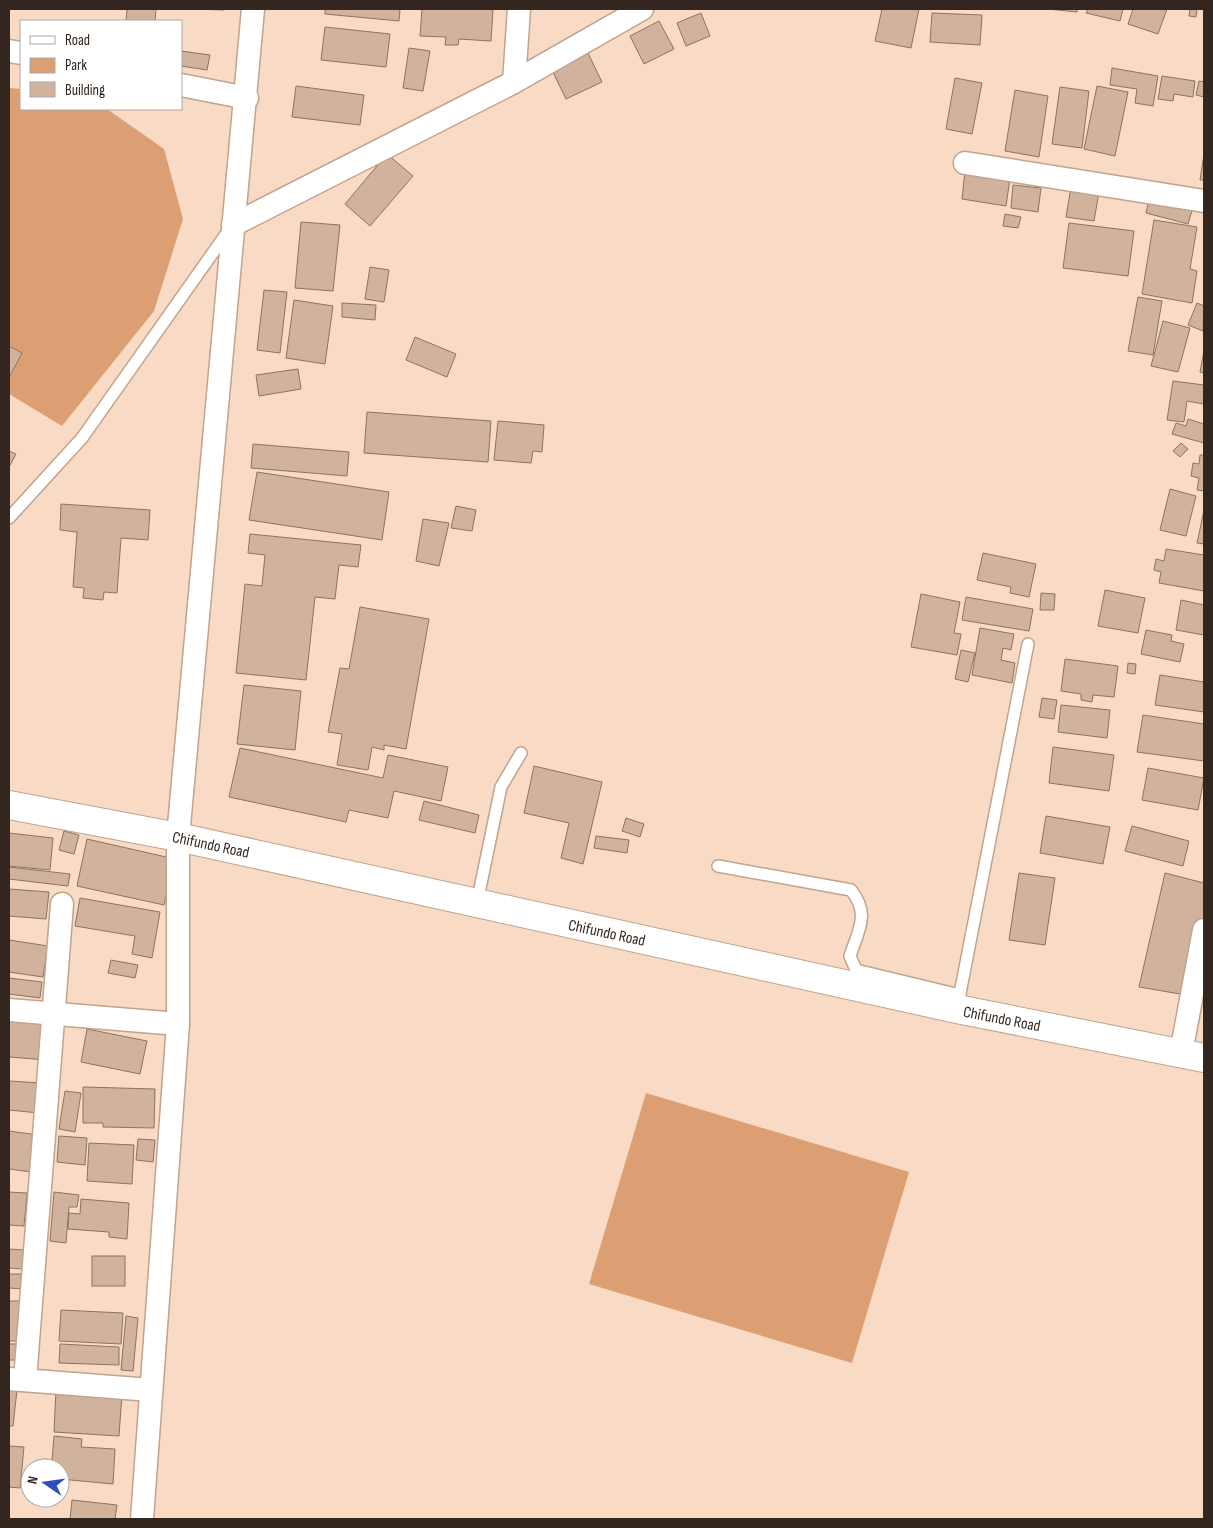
<svg xmlns="http://www.w3.org/2000/svg" width="1213" height="1528" font-family="'Sofia Sans Condensed',sans-serif">
<rect width="100%" height="100%" fill="#f9dac4"/>
<g fill="#db9f73">
<path d="M9 88 21 89V109H107L164 149 183 219 154 311 62 426 9 394Z"/>
<path d="M646 1093 909 1172 852 1363 589 1284Z"/>
</g>
<g fill="#d1b39d" stroke="#8e725e">
<path d="M127 9H156L155 21H126Z"/>
<path d="M191 9H224V10Z"/>
<path d="M325 9H400L399 21 325 14Z"/>
<path d="M422 9H493L491 41 459 39 458 45H445L446 37 420 36Z"/>
<path d="M882 9H919L911 48 875 41Z"/>
<path d="M1048 9H1077V12Z"/>
<path d="M1088 9H1123L1120 21 1086 13Z"/>
<path d="M1133 9H1167L1158 34 1128 24Z"/>
<path d="M1190 9H1197L1196 17 1189 16Z"/>
<path d="M701 13 710 36 686 46 677 23Z"/>
<path d="M932 13 982 15 980 45 930 42Z"/>
<path d="M659 21 674 49 644 64 630 36Z"/>
<path d="M325 27 390 34 386 67 321 60Z"/>
<path d="M409 48 430 51 423 91 403 88Z"/>
<path d="M586 49 602 82 566 99 550 66Z"/>
<path d="M181 51 210 55 207 70 181 66Z"/>
<path d="M1112 68 1158 76 1153 106 1135 103 1137 89 1110 85Z"/>
<path d="M1162 76 1195 81 1193 97 1174 94 1173 101 1158 99Z"/>
<path d="M955 78 982 83 972 134 946 129Z"/>
<path d="M1199 81 1204 82V97L1196 95Z"/>
<path d="M296 86 364 95 360 125 292 117Z"/>
<path d="M1097 86 1128 92 1115 156 1084 149Z"/>
<path d="M1060 87 1089 91 1082 148 1052 144Z"/>
<path d="M1015 90 1048 96 1039 157 1005 151Z"/>
<path d="M387 154 413 176 370 226 345 204Z"/>
<path d="M1204 154V180H1200Z"/>
<path d="M965 171 1010 178 1006 206 962 199Z"/>
<path d="M1013 185 1041 188 1038 212 1011 208Z"/>
<path d="M1071 187 1099 192 1094 221 1066 217Z"/>
<path d="M1150 196 1193 207 1188 224 1146 213Z"/>
<path d="M1005 214 1021 217 1018 228 1003 226Z"/>
<path d="M1154 220 1197 227 1190 269 1197 271 1192 303 1142 294Z"/>
<path d="M301 222 340 225 333 291 295 288Z"/>
<path d="M1069 223 1134 231 1128 276 1063 268Z"/>
<path d="M370 267 389 270 384 302 365 299Z"/>
<path d="M264 290 287 292 280 353 257 350Z"/>
<path d="M1138 297 1162 301 1153 355 1128 351Z"/>
<path d="M294 300 333 306 325 364 286 358Z"/>
<path d="M342 303 376 305 375 320 342 317Z"/>
<path d="M1197 303 1204 306 1203 331 1188 325Z"/>
<path d="M1163 321 1190 328 1178 372 1151 366Z"/>
<path d="M415 337 456 354 447 377 406 360Z"/>
<path d="M9 346 22 353 9 378Z"/>
<path d="M1204 350V373L1200 372Z"/>
<path d="M298 369 301 389 259 396 256 375Z"/>
<path d="M1173 381 1204 385V404L1187 401 1184 422 1167 420Z"/>
<path d="M367 412 491 421 488 462 364 453Z"/>
<path d="M1188 419 1204 424V443L1172 434 1176 423 1186 426Z"/>
<path d="M498 421 544 425 542 452 533 451 531 463 494 460Z"/>
<path d="M1181 443 1188 449 1180 457 1173 451Z"/>
<path d="M253 444 349 452 347 476 251 468Z"/>
<path d="M9 451 16 454 9 467Z"/>
<path d="M1200 455H1204V491L1197 490 1199 478 1191 476 1193 463 1199 464Z"/>
<path d="M257 472 389 492 382 540 249 520Z"/>
<path d="M1170 489 1196 496 1186 536 1160 530Z"/>
<path d="M61 504 150 510 148 540 121 538 117 593 104 592 103 600 83 598 84 588 73 587 77 532 60 530Z"/>
<path d="M456 506 476 510 472 531 451 528Z"/>
<path d="M1204 510V544L1197 543Z"/>
<path d="M423 519 449 523 439 566 416 561Z"/>
<path d="M250 534 361 545 358 567 339 565 335 599 315 597 306 680 236 673 245 584 262 586 265 555 248 553Z"/>
<path d="M1166 549 1204 555V591L1159 583 1161 572 1154 570 1156 559 1164 561Z"/>
<path d="M983 553 1036 564 1029 597 1010 593 1011 587 977 580Z"/>
<path d="M1105 590 1145 598 1138 633 1098 626Z"/>
<path d="M1041 593 1055 594 1054 610H1040Z"/>
<path d="M921 594 960 602 954 633 961 634 957 655 911 647Z"/>
<path d="M966 597 1033 609 1029 631 962 620Z"/>
<path d="M1181 600 1204 605V635L1176 630Z"/>
<path d="M360 607 429 619 406 749 384 745V750L372 747 368 770 337 765 342 734 328 732 340 668 349 669Z"/>
<path d="M980 628 1014 634 1011 650 1003 648 1001 660 1015 663 1012 683 972 675Z"/>
<path d="M1146 630 1172 635 1171 641 1184 644 1180 662 1141 654Z"/>
<path d="M961 650 975 653 968 682 955 679Z"/>
<path d="M1065 659 1118 666 1114 697 1093 695 1092 702 1081 700V694L1061 691Z"/>
<path d="M1128 663 1136 664 1135 674 1127 673Z"/>
<path d="M1160 675 1204 682V712L1155 705Z"/>
<path d="M244 685 301 691 295 750 237 744Z"/>
<path d="M1042 698 1057 700 1054 719 1039 717Z"/>
<path d="M1061 705 1110 710 1107 738 1058 732Z"/>
<path d="M1143 715 1204 724V761L1137 752Z"/>
<path d="M1053 747 1114 755 1109 791 1049 783Z"/>
<path d="M240 748 383 778 388 755 448 767 441 801 394 791 388 818 349 810 346 822 229 797Z"/>
<path d="M534 766 602 782 583 864 561 858 569 823 524 813Z"/>
<path d="M1148 768 1204 778 1198 810 1142 800Z"/>
<path d="M424 801 479 815 475 833 419 820Z"/>
<path d="M1046 816 1110 827 1103 864 1040 853Z"/>
<path d="M626 818 644 824 640 837 622 831Z"/>
<path d="M1132 826 1189 841 1183 866 1125 851Z"/>
<path d="M64 831 79 835 74 854 59 850Z"/>
<path d="M9 833 53 838 50 870 9 866Z"/>
<path d="M596 836 629 840 627 853 594 848Z"/>
<path d="M87 839 175 859 164 905 77 886Z"/>
<path d="M9 867 70 874 68 886 9 879Z"/>
<path d="M1019 873 1055 878 1045 945 1009 940Z"/>
<path d="M1165 873 1204 883V916L1186 995 1139 987Z"/>
<path d="M9 889 49 892 46 919 9 916Z"/>
<path d="M80 898 160 912 152 958 132 954 135 936 75 926Z"/>
<path d="M9 940 48 946 43 977 9 972Z"/>
<path d="M111 960 138 965 135 978 108 973Z"/>
<path d="M9 978 42 982 40 998 9 994Z"/>
<path d="M9 1018 50 1021 47 1060 9 1057Z"/>
<path d="M87 1029 147 1041 140 1074 81 1062Z"/>
<path d="M9 1081 41 1083 39 1113 9 1110Z"/>
<path d="M83 1087 155 1089 154 1128 103 1127V1123H83Z"/>
<path d="M65 1091 81 1093 75 1132 59 1129Z"/>
<path d="M9 1131 38 1135 32 1172 9 1169Z"/>
<path d="M59 1136 87 1138 85 1165 57 1162Z"/>
<path d="M138 1139 155 1140 153 1162 136 1160Z"/>
<path d="M89 1143 134 1145 132 1184 87 1181Z"/>
<path d="M9 1192 27 1193 24 1226 9 1225Z"/>
<path d="M54 1192 79 1195 77 1207H69L66 1243 50 1241Z"/>
<path d="M81 1199 129 1203 127 1239 109 1237V1232L68 1229 69 1213 80 1214Z"/>
<path d="M9 1249 24 1250 23 1269 9 1268Z"/>
<rect x="92" y="1256" width="33" height="30"/>
<path d="M9 1274H25V1289L9 1288Z"/>
<path d="M9 1301H22L20 1341H9Z"/>
<path d="M61 1310 123 1313 121 1344 59 1341Z"/>
<path d="M126 1316 138 1318 133 1371 121 1370Z"/>
<rect x="9" y="1344" width="16" height="16"/>
<path d="M60 1344 119 1347V1365L59 1363Z"/>
<path d="M9 1389 17 1390 13 1426H9Z"/>
<path d="M56 1390 122 1394 119 1436 54 1432Z"/>
<path d="M54 1436 82 1439 81 1447 115 1449 113 1484 60 1479V1468H43L44 1459 52 1460Z"/>
<path d="M9 1446 24 1447 20 1488 9 1487Z"/>
<path d="M72 1500 117 1505 115 1519H70Z"/>
</g>
<g fill="none" stroke-linecap="round" stroke-linejoin="round">
<defs>
<g id="lane">
<path d="M9 518 82 438 229 230"/>
<path d="M718 866 851 890C870 914 859 929 850 956L856 970 960 995"/>
<path d="M477 903 501 787 521 753"/>
<path d="M957 1009 1028 644"/>
</g>
<g id="street">
<path d="M9 51 21 53"/>
<path d="M514 82 519 9"/>
<path d="M181 85 247 98"/>
<path d="M965 163 1204 201"/>
<path d="M233 225 514 82 642 9"/>
<path d="M9 1010 178 1024"/>
<path d="M1181 1053 1204 930"/>
<path d="M9 1379 151 1390"/>
<path d="M25 1380 62 904"/>
<path d="M142 1519 178 1024V837L253 9"/>
</g>
<path id="secondary" d="M9 805 178 837 957 1009 1204 1058"/>
</defs>
<use href="#lane" stroke="#c1a38e" stroke-width="14"/>
<use href="#street" stroke="#c1a38e" stroke-width="25"/>
<use href="#secondary" stroke="#c1a38e" stroke-width="30"/>
<use href="#lane" stroke="#fff" stroke-width="11"/>
<use href="#street" stroke="#fff" stroke-width="22"/>
<use href="#secondary" stroke="#fff" stroke-width="28"/>
</g>
<g text-anchor="middle" stroke-width="5" stroke-linejoin="round" paint-order="stroke">
<g font-size="16" fill="#32261e" stroke="#fff">
<text transform="translate(211 844) rotate(12)" y="6">Chifundo Road</text>
<text transform="translate(607 932) rotate(12)" y="6">Chifundo Road</text>
<text transform="translate(1002 1018) rotate(11)" y="6">Chifundo Road</text>
</g>
</g>
<rect width="1213" height="1528" fill="none" stroke="#32261e" stroke-width="20"/>
<rect x="20" y="20" width="162" height="90" fill="#ffffff" stroke="#ada8a5"/>
<rect x="30" y="36" width="25" height="8" fill="#ffffff" stroke="#ada8a5"/>
<text x="65" y="45" font-size="15" fill="#32261e">Road</text>
<rect x="30" y="58" width="25" height="15" fill="#db9f73" stroke="#ada8a5"/>
<text x="65" y="70" font-size="15" fill="#32261e">Park</text>
<rect x="30" y="82" width="25" height="15" fill="#d1b39d" stroke="#ada8a5"/>
<text x="65" y="95" font-size="15" fill="#32261e">Building</text>
<g transform="translate(45 1483) rotate(283)"><circle r="24" fill="#ffffff" stroke="#ada8a5"/>
<path d="M0-4L9 19L0 12L-9 19Z" fill="#2f4ebe"/>
<text y="-8" font-size="14" font-weight="bold" text-anchor="middle" fill="#32261e">N</text>
</g>
</svg>
